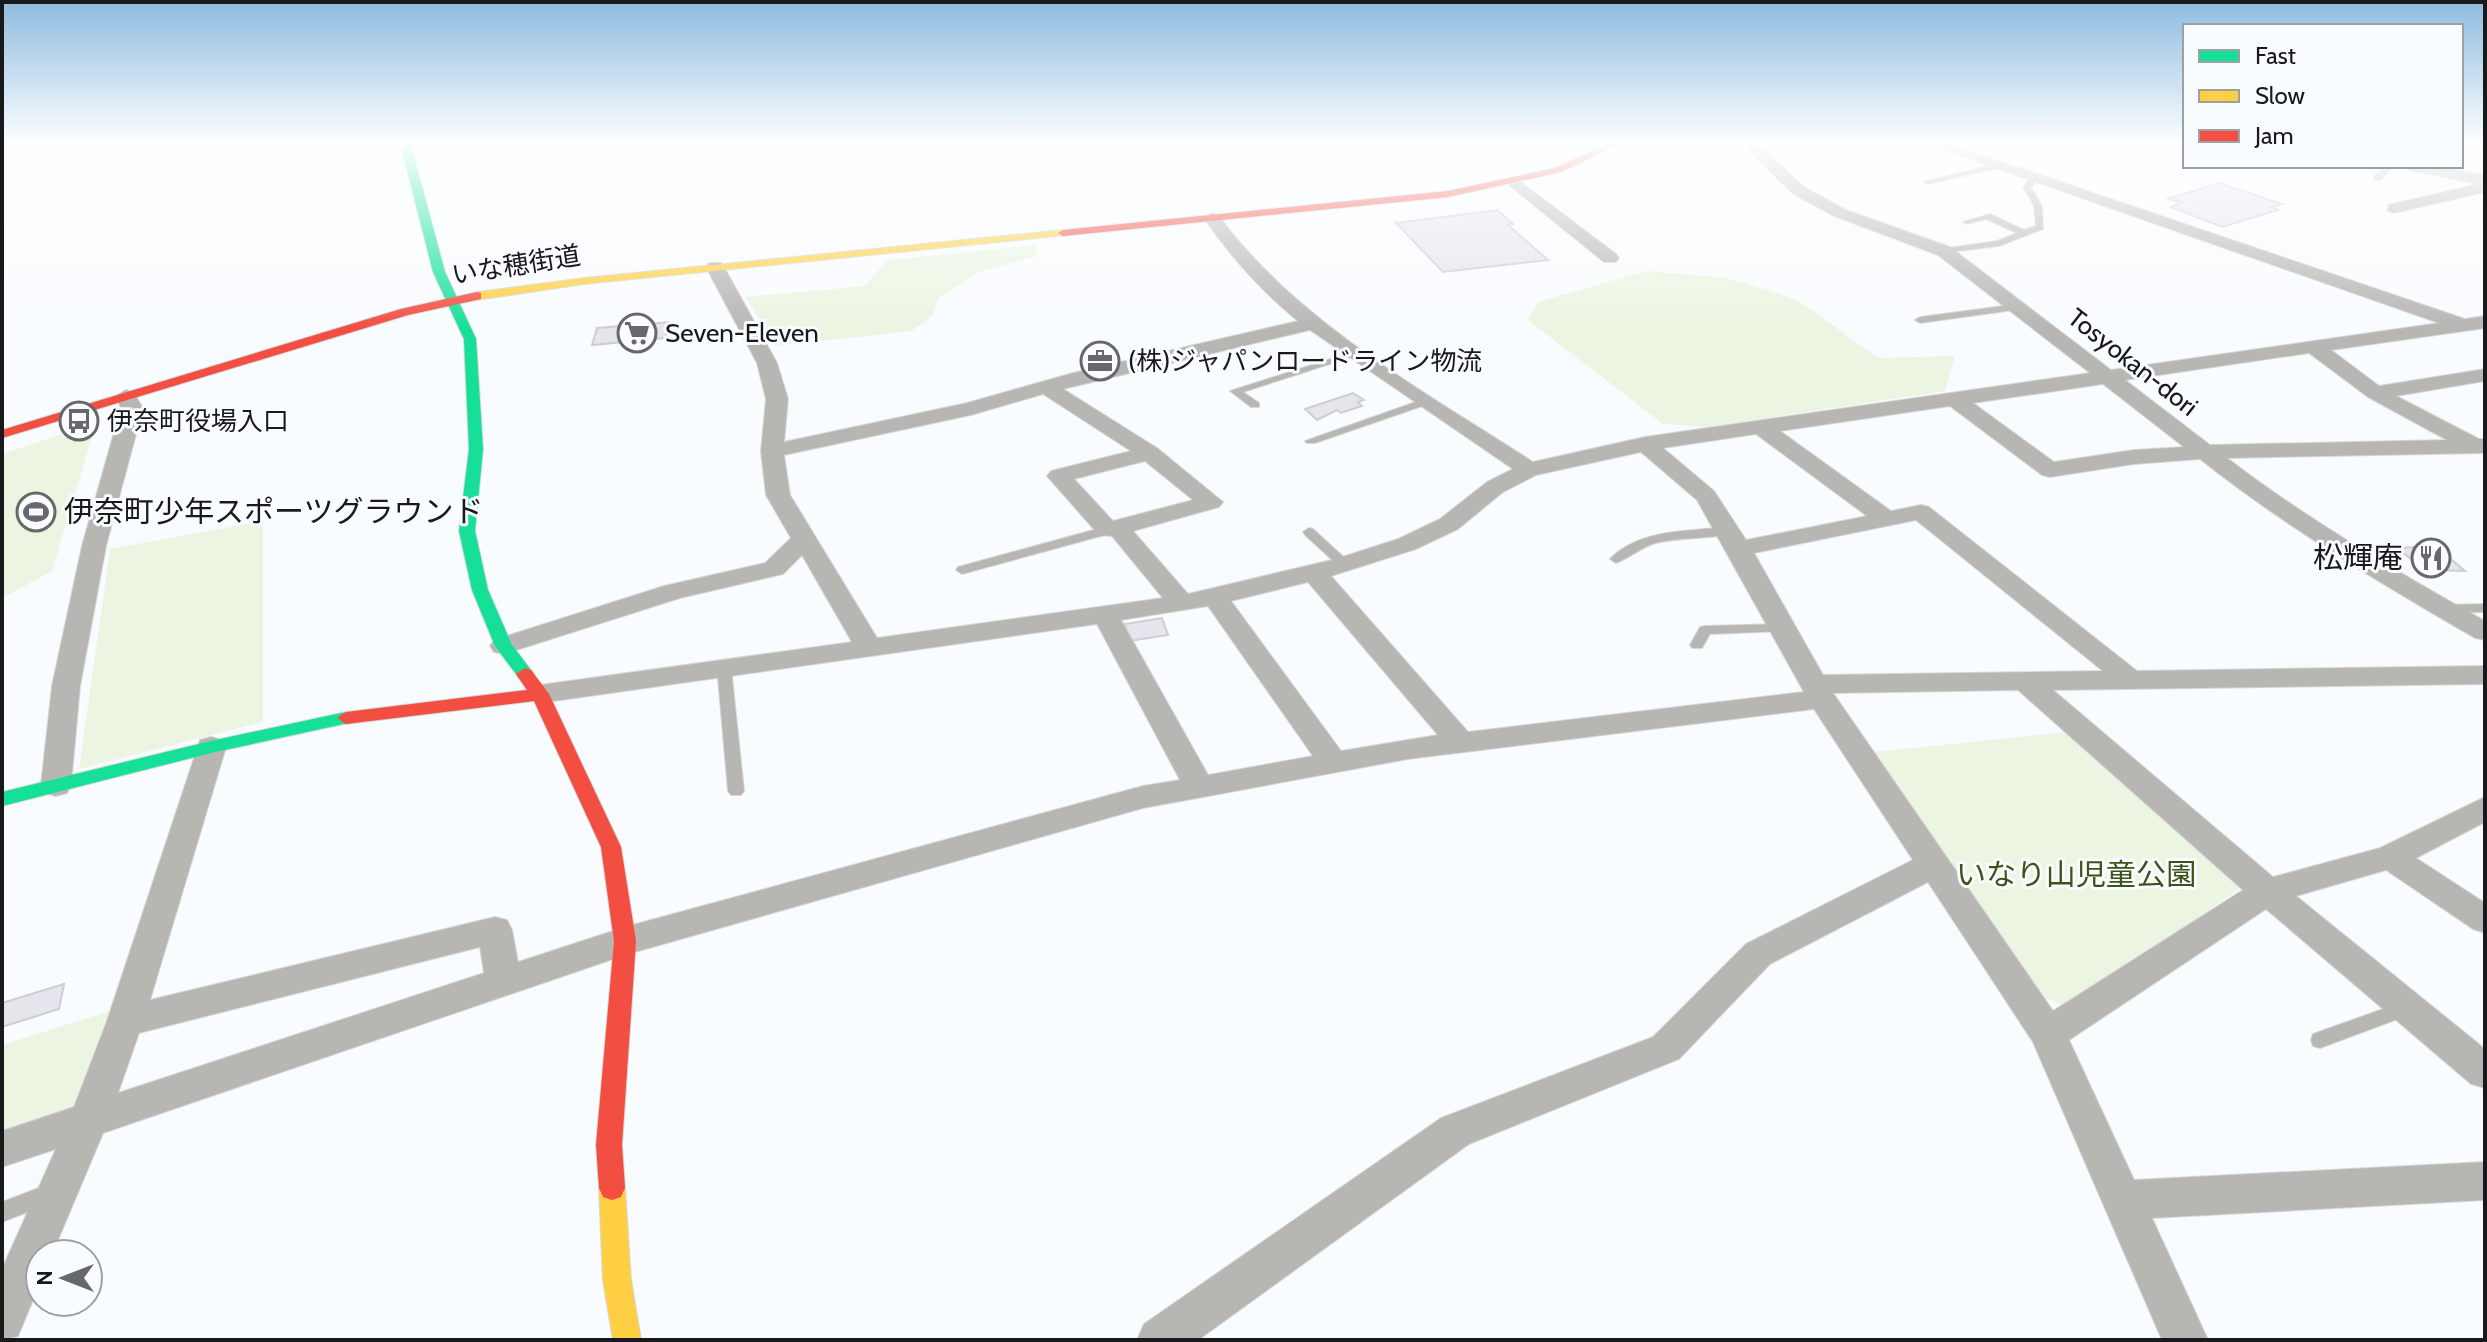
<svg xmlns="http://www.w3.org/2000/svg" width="2487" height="1342" font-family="Cabin,'Noto Sans JP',sans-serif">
<rect width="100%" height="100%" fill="#f9fcfe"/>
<g fill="#ebf5e1">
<path d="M1036 245V256L977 273 938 299 932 316 912 331 775 346 746 297 865 286 887 260Z"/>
<path d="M1646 271 1727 278 1778 293 1802 303 1878 358 1955 356 1945 391 1708 427 1663 424 1528 320 1538 302Z"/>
<path d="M96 423 52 571 2 598V454Z"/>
<path d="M263 521V722L79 769 110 549Z"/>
<path d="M2069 732 2242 887 2069 1007 2029 992 1874 752Z"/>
<path d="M113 1010 80 1115 2 1138V1045Z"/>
</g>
<g fill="#e4e5ed" stroke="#cdced0" stroke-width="2">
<path d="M2219 183 2282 204 2272 207 2278 210 2222 227 2171 207 2182 202 2167 199Z"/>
<path d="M1497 210 1513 224 1508 225 1548 260 1443 272 1396 223Z"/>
<path d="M670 322 665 338 592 345 597 328Z"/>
<path d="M1353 393 1364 400 1358 402 1362 406 1341 413 1337 410 1317 420 1305 409Z"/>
<path d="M2435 546 2465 571 2425 570 2397 548Z"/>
<path d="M1162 618 1168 635 1130 641 1125 624Z"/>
<path d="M64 984 59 1009 2 1027V1003Z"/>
</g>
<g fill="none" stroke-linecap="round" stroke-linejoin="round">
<defs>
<g id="lane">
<path d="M1996 164 2000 166 1999 168 1927 184 1923 182Z"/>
<path d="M2386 166H2394L2380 180H2374V176Z"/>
<path d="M2031 177 2038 179 2031 187 2042 206 2043 229 1999 246 1941 253V249L1997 241 2017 233 1986 219 1967 224 1963 222 1990 214 2024 230 2036 226 2034 206 2023 187Z"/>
<path d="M2018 304 2021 305V309L1920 323 1915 320 1920 317Z"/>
<path d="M1352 352 1361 354 1243 392 1259 403V407H1251L1230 391Z"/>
<path d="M1427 398 1432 401 1431 403 1315 443H1307L1305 441Z"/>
<path d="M1108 526 1112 527 1114 530 1112 533 962 574 956 570 958 567Z"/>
<path d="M1728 527 1732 528 1734 531 1732 534C1707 539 1681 537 1656 543 1641 547 1630 558 1616 563L1610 559C1639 529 1689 531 1728 527Z"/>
<path d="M1309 528 1313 529 1349 562 1351 565 1349 568H1341L1305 535 1303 532Z"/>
<path d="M2485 604V612L2444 613 2437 609 2444 605Z"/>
<path d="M1783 624 1790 628 1788 631 1710 634 1702 648H1692L1690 645 1700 627 1705 626Z"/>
<path d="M724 663 731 667 744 791 741 795H731L728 791 717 667Z"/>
<path d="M2408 1000 2414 1003 2417 1008 2414 1013 2320 1048 2313 1046 2311 1040 2313 1034Z"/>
<path d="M49 1184 56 1187 59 1194 56 1201 2 1222V1202Z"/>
</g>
<g id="street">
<path d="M1741 142H1757L1804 187 1846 210 1950 247 2111 370 2439 323 1921 142H1943L2465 319 2485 316V328L2331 350 2379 386 2485 369V381L2396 396 2479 439H2485V453L2227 458C2308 520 2396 571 2485 621V640L2475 638C2380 583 2286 527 2200 459L2134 464 2050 477 2042 475 1950 406 1780 431 1891 511 1921 505 1929 507 2137 671 2485 666V684L2053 690 2273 877 2380 848 2485 797V822L2416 858 2485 903V933L2473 929 2386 870 2296 896 2485 1049V1088L2471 1084 2266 909 2069 1040 2134 1180 2485 1162V1200L2152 1218 2208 1340H2162L2033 1042 1928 882 1770 964 1679 1059 1469 1144 1198 1340H1137L1144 1324 1441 1118 1653 1037 1746 944 1913 860 1814 709 1408 759 1143 808 628 954 103 1133 52 1254H40V1283L18 1336 2 1340V1269L56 1149 2 1167V1131L74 1107 107 1021 200 740 211 737 222 740 226 747 150 1000 495 917 507 920 512 930 518 962 625 927 1143 786 1180 780 1097 624 540 703 530 700 526 694 530 688 540 685 852 642 802 555 783 574 680 598 504 654 494 652 490 646 494 640 664 586 765 563 791 538 766 495 761 451 766 399 757 363 706 267 709 263H721L724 267 777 363 788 399 784 442 967 403 1073 373 1298 321C1261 291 1231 257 1204 218L1212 213 1218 215C1297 322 1422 390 1533 462L1645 437 2090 373 1938 255 1834 216 1792 193ZM1310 330 1513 469 1487 482 1440 519 1398 539 1336 559 1188 594 1133 531 1219 507 1223 502 1157 448 1063 389ZM2309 353 2368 397 2447 440 2210 445 2125 380ZM2103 384 2184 447 2134 450 2054 462 1973 403ZM1043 394 1131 451 1051 471 1047 476 1099 535 1112 536 1163 598 877 638 790 495 784 455 971 415ZM1756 434 1867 516 1746 540 1714 491 1663 448ZM1641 452 1697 500 1804 692 1468 732 1331 576 1416 549 1458 529 1503 492 1536 475ZM1145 461 1193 500 1113 521 1074 479ZM1916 520 2103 671 1823 675 1754 553ZM1308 582 1438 735 1341 751 1231 601ZM1208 606 1313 756 1208 775 1121 620ZM2018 690 2243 890 2053 1011 1833 693ZM480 947 484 973 118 1093 139 1033Z"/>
<path d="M2404 166H2436L2485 175V192L2394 213 2388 211V205L2479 184 2412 171Z"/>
<path d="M1514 177 1616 254 1619 258 1616 262H1604L1509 185 1506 182Z"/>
<path d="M126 390 133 392 143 408 106 546 80 686 71 785 67 793 56 796 45 793 41 785 52 686 82 546 121 408 116 396Z"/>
</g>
<g id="fast">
<path d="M400 142H410L445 272 476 339 483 449 475 531 488 590 512 645 534 674 525 680 519 678 495 646 472 590 459 531 469 449 464 339 433 272Z"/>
<path d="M346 712 353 714 355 718 353 722 211 753 2 806V792L211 741Z"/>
</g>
<g id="slow">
<path d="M1063 230 1068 233 1067 235 584 284 477 300 471 296 477 292 584 278Z"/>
<path d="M612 1176 621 1179 625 1188 631 1280 641 1340H613L603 1280 599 1188 603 1179Z"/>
</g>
<g id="jam">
<path d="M1612 142H1624L1561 172 1448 197 1063 236 1058 233 1063 230 1448 191 1555 168Z"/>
<path d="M477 292 481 293V299L408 315 2 438V430L401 309Z"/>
<path d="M525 668 531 670 549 694 621 847 636 941 622 1145 625 1188 621 1197 612 1200 603 1197 599 1188 596 1145 614 941 601 847 534 701 346 724 337 718 346 712 527 690 516 674Z"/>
</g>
</defs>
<use href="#lane" stroke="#d6d8d9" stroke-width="2"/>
<use href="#street" stroke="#d6d8d9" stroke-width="2"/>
<use href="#fast" stroke="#d6d8d9" stroke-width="2"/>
<use href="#slow" stroke="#d6d8d9" stroke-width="2"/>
<use href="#jam" stroke="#d6d8d9" stroke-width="2"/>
<use href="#lane" fill="#b8b6b3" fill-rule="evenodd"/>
<use href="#street" fill="#b8b6b3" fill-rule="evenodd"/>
<use href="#fast" fill="#16e098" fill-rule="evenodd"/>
<use href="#slow" fill="#ffcf43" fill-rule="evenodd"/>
<use href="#jam" fill="#f24e42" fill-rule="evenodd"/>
</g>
<linearGradient id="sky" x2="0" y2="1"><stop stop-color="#8dbbdf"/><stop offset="0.43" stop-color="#fcfeff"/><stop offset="1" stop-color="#fcfeff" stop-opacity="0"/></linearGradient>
<rect width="2487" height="330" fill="url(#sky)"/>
<defs>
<symbol id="supermarket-ring" viewBox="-11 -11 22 22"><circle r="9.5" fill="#f8fcff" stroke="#66686a" stroke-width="1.5"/><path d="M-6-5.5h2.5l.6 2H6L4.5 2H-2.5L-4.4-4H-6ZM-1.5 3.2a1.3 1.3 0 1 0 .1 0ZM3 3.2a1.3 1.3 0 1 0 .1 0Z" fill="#66686a"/></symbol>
<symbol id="office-ring" viewBox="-11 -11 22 22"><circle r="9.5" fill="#f8fcff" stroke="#66686a" stroke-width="1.5"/><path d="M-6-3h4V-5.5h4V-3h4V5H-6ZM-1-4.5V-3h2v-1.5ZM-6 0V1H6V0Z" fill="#66686a"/></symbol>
<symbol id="bus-ring" viewBox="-11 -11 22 22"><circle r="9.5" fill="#f8fcff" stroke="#66686a" stroke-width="1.5"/><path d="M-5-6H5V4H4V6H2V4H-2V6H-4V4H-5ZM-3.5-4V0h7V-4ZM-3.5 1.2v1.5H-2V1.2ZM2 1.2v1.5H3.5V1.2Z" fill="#66686a"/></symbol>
<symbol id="stadium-ring" viewBox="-11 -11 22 22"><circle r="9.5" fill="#f8fcff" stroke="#66686a" stroke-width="1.5"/><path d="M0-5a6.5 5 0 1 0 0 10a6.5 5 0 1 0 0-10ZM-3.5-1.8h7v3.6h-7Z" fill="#66686a"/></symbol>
<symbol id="restaurant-ring" viewBox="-11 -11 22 22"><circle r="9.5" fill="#f8fcff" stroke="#66686a" stroke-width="1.5"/><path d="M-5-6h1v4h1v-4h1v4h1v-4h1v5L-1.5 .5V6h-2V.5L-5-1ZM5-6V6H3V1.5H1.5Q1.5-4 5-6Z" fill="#66686a"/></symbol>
</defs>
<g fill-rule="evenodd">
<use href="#supermarket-ring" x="615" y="311" width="44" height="44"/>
<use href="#office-ring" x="1078" y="339" width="44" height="44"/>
<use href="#bus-ring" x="57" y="399" width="44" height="44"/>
<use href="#stadium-ring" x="14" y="490" width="44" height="44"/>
<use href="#restaurant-ring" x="2409" y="536" width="44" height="44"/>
</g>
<g text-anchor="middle" stroke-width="6" stroke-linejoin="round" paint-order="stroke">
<g font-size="26" fill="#17191b" stroke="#f8fcff">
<text transform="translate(516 265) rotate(-9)" y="9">いな穂街道</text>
<text transform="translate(2133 362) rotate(38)" y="9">Tosyokan-dori</text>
</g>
<g font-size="26" fill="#17191b" stroke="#f8fcff" text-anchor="start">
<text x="665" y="342">Seven-Eleven</text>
<text x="1128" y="370">(株)ジャパンロードライン物流</text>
<text x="107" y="430">伊奈町役場入口</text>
</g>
<g font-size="30" fill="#17191b" stroke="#f8fcff" text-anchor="start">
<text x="64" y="522">伊奈町少年スポーツグラウンド</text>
<text x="2403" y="568" text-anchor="end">松輝庵</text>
</g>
<g font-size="30" fill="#3e5119" stroke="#f8fcff">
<text x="2076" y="885">いなり山児童公園</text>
</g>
</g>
<rect width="2487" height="1342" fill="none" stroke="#17191b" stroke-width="8"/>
<rect x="2183" y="24" width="280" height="144" fill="#f8fcff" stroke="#9ea1a4" stroke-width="2"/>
<rect x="2199" y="50" width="40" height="12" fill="#16e098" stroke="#9ea1a4" stroke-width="2"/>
<text x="2255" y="64" font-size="24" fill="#17191b">Fast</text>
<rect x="2199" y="90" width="40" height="12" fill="#ffcf43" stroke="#9ea1a4" stroke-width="2"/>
<text x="2255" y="104" font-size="24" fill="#17191b">Slow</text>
<rect x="2199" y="130" width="40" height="12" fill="#f24e42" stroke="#9ea1a4" stroke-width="2"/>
<text x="2255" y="144" font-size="24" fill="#17191b">Jam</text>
<g transform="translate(64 1278) rotate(270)"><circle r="38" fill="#f8fcff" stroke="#9ea1a4" stroke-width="2"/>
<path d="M0-6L14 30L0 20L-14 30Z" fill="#66686a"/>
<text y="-12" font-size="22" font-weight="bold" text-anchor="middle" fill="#17191b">N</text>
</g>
</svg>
